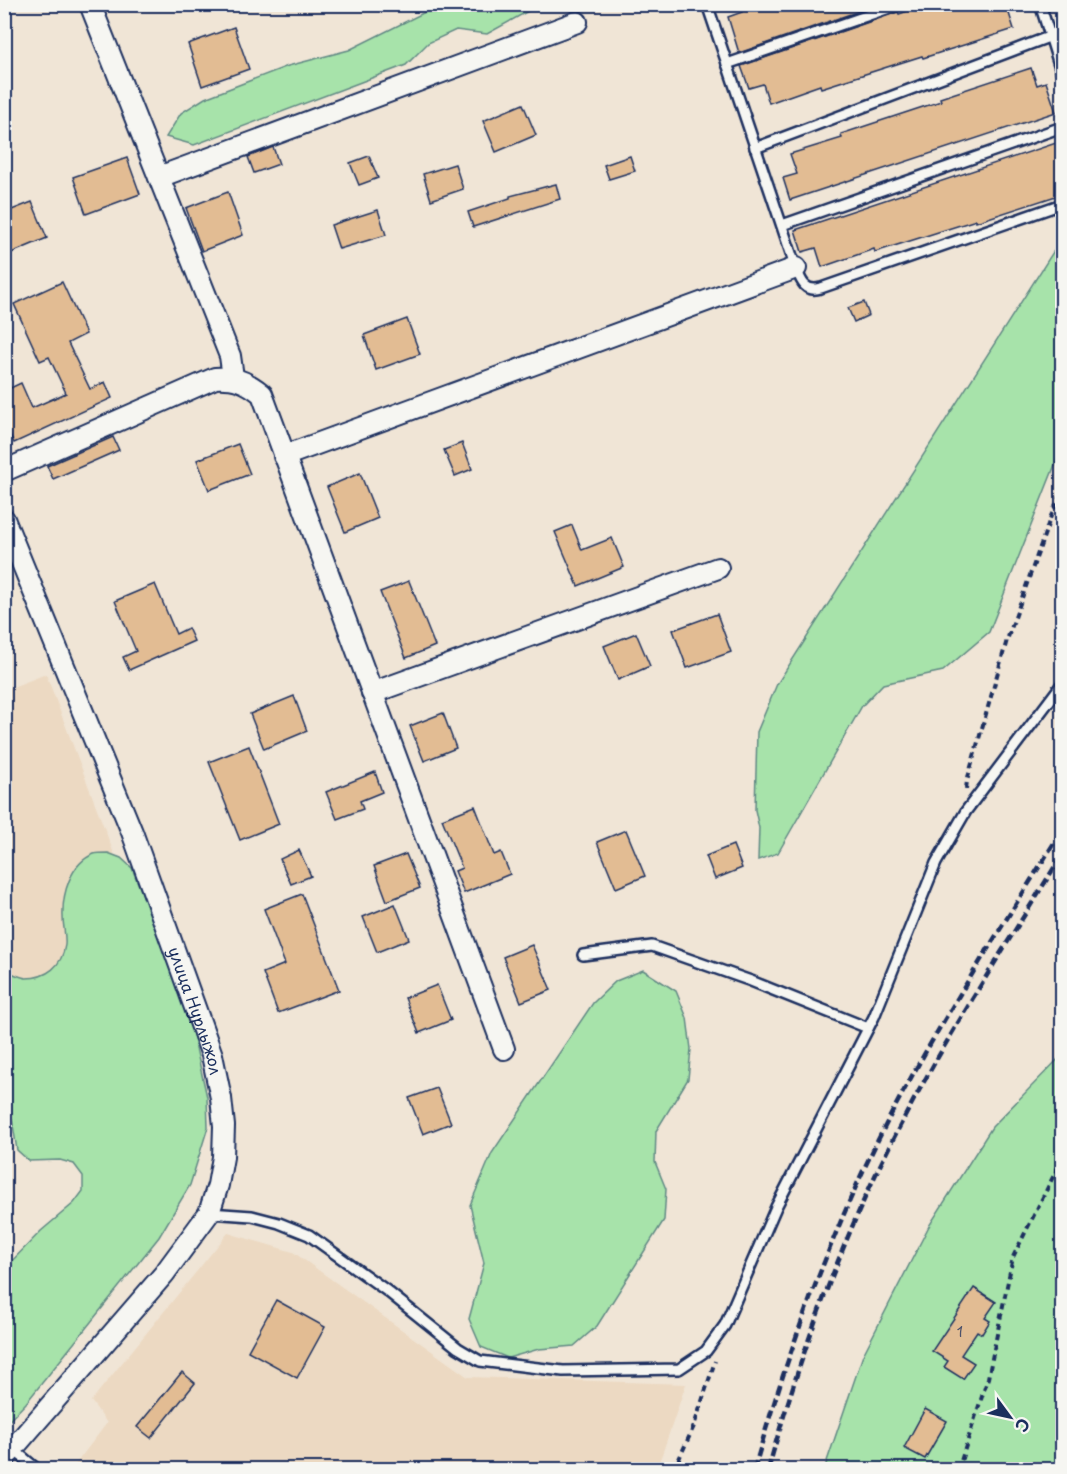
<svg xmlns="http://www.w3.org/2000/svg" width="1067" height="1474" font-family="'Playpen Sans',sans-serif">
<rect width="100%" height="100%" fill="#f0e5d6"/>
<filter id="ink" filterUnits="userSpaceOnUse"><feTurbulence type="fractalNoise" baseFrequency=".0167" numOctaves="2"/><feDisplacementMap in="SourceGraphic" scale="12" xChannelSelector="R" yChannelSelector="G"/><feConvolveMatrix kernelMatrix="1 2 1 2 8 2 1 2 1" color-interpolation-filters="sRGB"/></filter>
<g filter="url(#ink)">
<g fill="#ecd9c2">
<path d="M46 674 152 954 5 1012V690Z"/>
<path d="M228 1233 293 1252 468 1377 686 1384 657 1469 71 1470 107 1423 91 1401Z"/>
</g>
<g fill="#a7e3aa" stroke="#618984" stroke-width="1.5">
<path d="M488 5H539L487 34 456 30 428 43 406 65 194 145 166 137 181 113 205 98 288 66 349 50 427 11Z"/>
<path d="M1062 238V447L989 632 943 671 883 684 862 706 778 853 758 860 759 828 755 810 757 732 777 684Z"/>
<path d="M108 853 121 858 132 868 187 1008 207 1097 208 1127 190 1185 159 1237 26 1403 5 1425V1268L41 1231 74 1203 83 1191V1176L74 1164 60 1160 29 1161 17 1150 12 1119 5 1107V970C11 973 20 977 26 978 47 978 62 966 65 945 66 936 63 926 63 917 62 895 70 863 94 854 97 853 103 853 108 853Z"/>
<path d="M643 970 676 991 687 1018 691 1049 688 1079 656 1131 655 1162 666 1189 664 1220 597 1326 574 1346 539 1349 508 1358 481 1347 469 1319 484 1263 470 1205 492 1153 593 1003 616 981Z"/>
<path d="M1062 1055V1469L824 1470 863 1355 929 1226 992 1127Z"/>
</g>
<g fill="#e2bc93" stroke="#1b2f5e" stroke-width="1.5">
<path d="M739 4H879L739 53 728 17 742 12Z"/>
<path d="M928 4H1006L1014 29 923 58 922 56 821 88 820 85 769 103 763 84 749 88 741 66 898 12 899 14Z"/>
<path d="M234 27 249 69 202 86 188 44Z"/>
<path d="M1031 68 1037 85 1046 82 1056 112 790 200 783 178 797 174 790 154 842 138 841 134 941 101 940 98Z"/>
<path d="M523 104 536 135 496 152 483 121Z"/>
<path d="M1062 141V194L976 222V220L875 252 874 249 822 267 816 248 802 252 795 230Z"/>
<path d="M273 147 279 164 254 173 248 157Z"/>
<path d="M369 156 378 178 359 185 350 163Z"/>
<path d="M630 156 635 171 609 179 604 165Z"/>
<path d="M127 158 140 194 86 214 73 177Z"/>
<path d="M455 164 463 189 431 200 423 174Z"/>
<path d="M556 184 560 199 473 227 468 212 510 198V196Z"/>
<path d="M228 192 243 235 202 251 186 208Z"/>
<path d="M32 202 47 238 4 256V213Z"/>
<path d="M378 210 386 235 339 249 331 225Z"/>
<path d="M62 282 86 334 68 343 90 389 105 382 112 398 14 443 4 422V391L21 383 32 408 66 393 49 357 40 361 14 304Z"/>
<path d="M864 302 869 315 854 322 848 308Z"/>
<path d="M407 319 420 354 376 370 364 335Z"/>
<path d="M113 437 119 450 53 479 47 466Z"/>
<path d="M462 443 472 469 455 476 444 450Z"/>
<path d="M238 444 250 474 209 490 197 460Z"/>
<path d="M360 473 378 518 345 532 327 487Z"/>
<path d="M572 525 582 550 612 538 624 567 578 586 555 532Z"/>
<path d="M409 581 435 646 406 658 380 592Z"/>
<path d="M155 584 176 634 188 628 194 641 129 670 123 657 136 651 115 601Z"/>
<path d="M717 614 731 652 687 668 673 630Z"/>
<path d="M636 633 650 666 618 680 604 646Z"/>
<path d="M294 696 307 731 264 749 250 714Z"/>
<path d="M443 713 456 748 424 761 410 726Z"/>
<path d="M249 746 279 824 240 840 209 762Z"/>
<path d="M375 772 382 792 360 801 363 809 337 819 326 792Z"/>
<path d="M475 806 494 855 501 852 510 874 464 893 455 871 462 868 442 819Z"/>
<path d="M626 830 645 876 616 888 597 842Z"/>
<path d="M733 845 742 868 715 879 706 856Z"/>
<path d="M299 850 311 876 291 884 280 859Z"/>
<path d="M406 854 420 888 387 901 374 866Z"/>
<path d="M302 894 339 990 278 1013 263 973 285 964 264 909Z"/>
<path d="M395 904 409 939 377 952 363 917Z"/>
<path d="M532 945 551 990 521 1002 503 957Z"/>
<path d="M437 985 451 1020 419 1033 405 998Z"/>
<path d="M437 1088 451 1123 423 1134 409 1098Z"/>
<path d="M974 1288 996 1302 985 1318 990 1321 982 1334 977 1331 961 1355 974 1363 963 1379 944 1367 948 1361 932 1351Z"/>
<path d="M276 1300 325 1327 297 1378 248 1351Z"/>
<path d="M182 1372 195 1383 151 1438 137 1427Z"/>
<path d="M925 1409 947 1421 925 1459 904 1448Z"/>
</g>
<g fill="none" stroke-linecap="round" stroke-linejoin="round">
<defs>
<g id="service">
<path d="M707 4 796 268C801 281 805 293 821 288L1062 204"/>
<path d="M1040 4 1062 74"/>
<path d="M727 64 901 4"/>
<path d="M755 148 1062 32"/>
<path d="M782 225 1062 127"/>
<path d="M583 955 652 946 751 981 868 1028"/>
<path d="M209 1213 252 1216 279 1223 309 1235 387 1291 458 1348 480 1361 563 1371 679 1369 706 1351 725 1325 776 1207 874 1017 936 863 966 811 1062 684"/>
<path d="M13 1449 38 1470"/>
</g>
<g id="minor">
<path d="M90 4 230 356 233 377"/>
<path d="M159 177 577 22"/>
<path d="M284 456 796 268"/>
<path d="M4 471 215 378C235 377 246 381 262 394L504 1049"/>
<path id="s1" d="M4 519 132 832 212 1055 221 1098 224 1126 223 1157 218 1185 209 1213 164 1274 4 1459"/>
<path d="M372 693 718 568"/>
</g>
</defs>
<use href="#service" stroke="#1b2f5e" stroke-width="14"/>
<use href="#minor" stroke="#1b2f5e" stroke-width="24"/>
<g stroke="#1b2f5e" stroke-width="4" stroke-dasharray="6 4.5" stroke-linecap="butt">
<path d="M966 789 967 781 1007 640 1051 516 1062 492"/>
<path d="M674 1470 694 1426 715 1361"/>
<path d="M958 1470 988 1378 1013 1257 1062 1159"/>
</g>
<use href="#service" stroke="#f6f6f2" stroke-width="9"/>
<use href="#minor" stroke="#f6f6f2" stroke-width="20"/>
<g stroke="#1b2f5e" stroke-width="4.5" stroke-dasharray="9 4.5" stroke-linecap="butt">
<path d="M754 1470C783 1368 819 1267 863 1171 918 1053 994 941 1062 830"/>
<path d="M768 1470C796 1370 831 1269 875 1176 928 1064 997 960 1062 855"/>
</g>
</g>
</g>
<g text-anchor="middle" stroke-width="6" stroke-linejoin="round" paint-order="stroke">
<g font-size="14" fill="#4d526b">
<text x="960" y="1337">1</text>
</g>
<g font-size="16" fill="#1b2f5e" stroke="#f6f6f2">
<text dy="6" stroke="none"><textPath href="#s1" startOffset="528">улица Нурлыжол</textPath></text>
</g>
</g>
<rect width="1067" height="1474" fill="none" stroke="#f6f6f2" stroke-width="24"/>
<rect x="12" y="12" width="1043" height="1450" fill="none" stroke="#1b2f5e" stroke-width="2" filter="url(#ink)"/>
<g transform="translate(1010 1417) rotate(123)" stroke="#f6f6f2" stroke-width="4.5" paint-order="stroke">
<path d="M0-4.5L10 22L0 15L-10 22Z" fill="#1b2f5e"/>
<text y="-9" font-size="16" font-weight="bold" text-anchor="middle" fill="#1b2f5e">С</text>
</g>
</svg>
